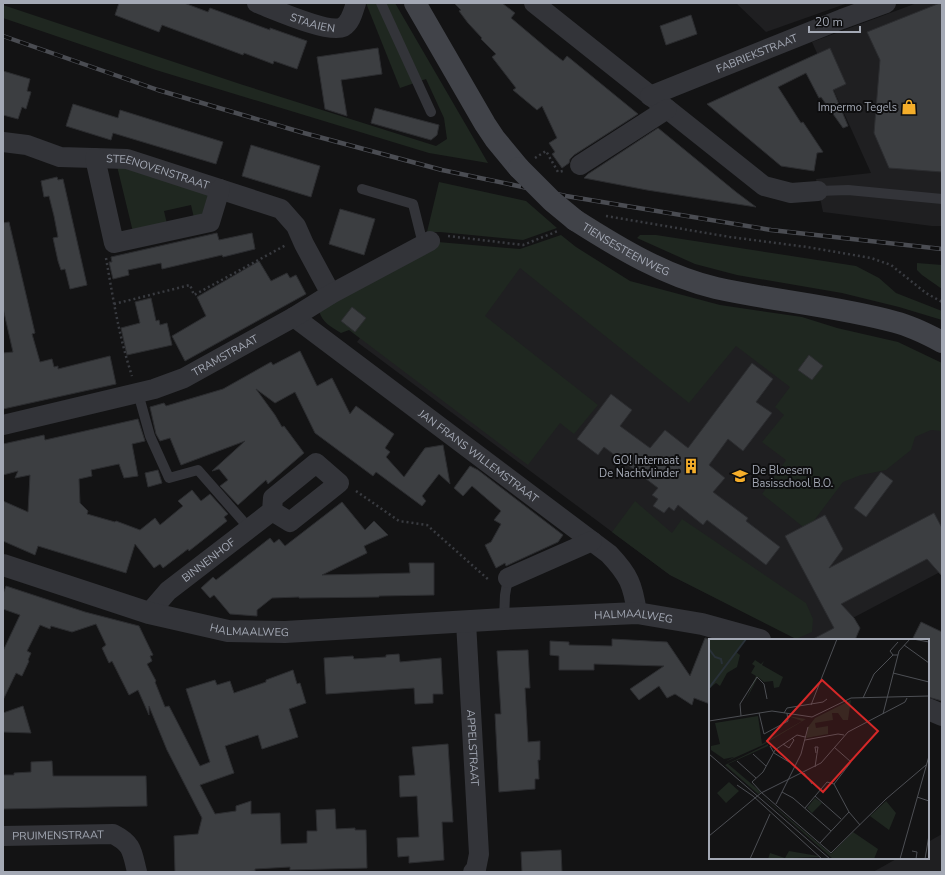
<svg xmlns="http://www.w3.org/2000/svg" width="945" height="875" font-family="'Nunito Sans',sans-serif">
<rect width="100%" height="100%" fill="#131314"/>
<g fill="#1f1f21">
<path d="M736 3H848L766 32Z"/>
<path d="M917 3H942V226H932L823 212 816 179 871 173 812 42Z"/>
<path d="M441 245 942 381V571L811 640H800L670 575 357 342 385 304Z"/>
<path d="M942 834V872H873L898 858H928V842Z"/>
</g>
<g fill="#1f2720">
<path d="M366 3H395L488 163 429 153 156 70 3 18V5L240 84 436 146 447 139 444 118 426 79 400 88Z"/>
<path d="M117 166 203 187 211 199 207 215 194 218 191 205 164 211 167 224 133 232Z"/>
<path d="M439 182 526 201 557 228 523 240 440 232H427Z"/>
<path d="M561 235 576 247 630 281 720 305 802 317 837 328 898 342 942 363V431L931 430 915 437 911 450 886 470 861 475 843 482 807 530 762 494 786 460 762 442 784 415 775 407 790 387 736 346 689 403 520 268 485 316 598 405 574 434 560 423 528 465 349 330 341 333C331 327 322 322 319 311L438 242 520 249Z"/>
<path d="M640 235H656L856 266 879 278 896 293 942 311V320L899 307 842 293 737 275 695 264 637 238Z"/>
<path d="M917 263 942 265V289L922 275 917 270Z"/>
<path d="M635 501 672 533 682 519 806 603 813 619 812 632 796 639 670 575 612 532Z"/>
</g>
<g fill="#3c3e41" stroke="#2c2d30">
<path d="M119 3H184L208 12 210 8 270 30V28L307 41 297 69 274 61 273 64 244 53 243 55 162 25 159 32 115 15Z"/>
<path d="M454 3H502L515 13 511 18 549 50 563 61 567 56 638 114 574 155 570 159 569 163 562 168 552 154 555 152 549 143 557 138 542 106 537 110 513 90 516 88 492 57 496 54 481 39 482 38 468 23 459 11 461 10Z"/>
<path d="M940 3H942V172L889 168 874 133 880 60 867 32Z"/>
<path d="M691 15 697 34 666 45 660 26Z"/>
<path d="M378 48 382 74 341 80 347 116 325 109 317 57Z"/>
<path d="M830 48 846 84 833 90 848 126 843 128 821 97 819 98 806 73 778 87 801 123 803 122 823 152 817 153 814 171 781 166 707 104Z"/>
<path d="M3 71 30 79 27 91 31 92 26 109 22 107 18 119 3 115Z"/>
<path d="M73 104 118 118 120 110 223 142 216 164 113 133 111 140 66 126Z"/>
<path d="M375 108 439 125 437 135 431 140 371 123Z"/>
<path d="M658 128 736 192 756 207 647 190 584 178 588 174Z"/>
<path d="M251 145 320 166 311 197 242 176Z"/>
<path d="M57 177 58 180 63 179 87 285 70 289 65 269 61 270 58 261 53 238 58 237 54 216 49 196 44 197 41 181Z"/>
<path d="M340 209 375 219 364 255 329 244Z"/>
<path d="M9 222 35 333 32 334 40 362 52 359 54 367 58 366V369L110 356 116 384 3 409V353L13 352 3 308V223Z"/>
<path d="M217 233 219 240 252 233 255 249 223 257 222 255 162 269 161 263 128 270 129 275 113 279 109 262H112L111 257Z"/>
<path d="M259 261 271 281 287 273 290 278 296 275 306 294 185 361 172 336 206 316 197 297Z"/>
<path d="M151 298 156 321 159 320 160 325 167 323 172 345 127 355 121 328 140 323 135 302Z"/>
<path d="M352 307 366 318 355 332 341 321Z"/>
<path d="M300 351 317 386 332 378 350 414 356 406 394 434 385 448 390 452 386 457 404 477 425 448 443 445 450 484 439 474 422 496 426 501 422 506 376 472 373 476 315 433 295 392 275 403 256 389 275 415 282 427 284 426 304 453 268 484 266 480 238 505 220 486 228 480 219 469 212 471 245 441 181 465 170 438 160 441 156 434 150 407 164 403 166 406 223 389 271 362 273 365Z"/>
<path d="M809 355 823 366 812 380 798 370Z"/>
<path d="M752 363 773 379 756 402 772 413 743 451 728 439 709 465 725 478 713 492 748 518 746 521 780 547 766 565 707 520 703 525 678 505 674 511 669 507 664 513 653 506 658 499 652 495 658 488 604 447 598 455 577 439 611 394 632 410 620 426 650 448 665 430 688 448Z"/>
<path d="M138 419 145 441 132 444 138 476 124 478 119 464 91 470 92 476 79 479 80 503 88 511 87 514 115 522 116 521 140 530 155 518 160 525 183 506 178 501 192 490 201 501 210 494 228 514 224 517 227 521 189 551 188 549 163 568 160 564 154 568 135 544 126 573 38 546 35 555 3 541V501L28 512 30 475 15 478 18 471 3 475V444L44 435 45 440Z"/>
<path d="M470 466 478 470 563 535 558 542 506 566 505 563 496 568 485 545 491 542 501 524 494 520 501 511 472 486 463 496 454 488Z"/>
<path d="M158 470 162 483 148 487 145 473Z"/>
<path d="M881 472 893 481 866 517 854 508Z"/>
<path d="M342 502 365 530 374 521 388 535 364 546 367 553 322 575 410 573 409 563H434V595L379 596V597L299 598V597L272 598 257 610V616L230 614 214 595 210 598 201 588 213 577 216 580 270 538 274 543 279 539 285 546Z"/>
<path d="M934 513 942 528V576L927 559 841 604 854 618 860 628 855 640H811L834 628 785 536 825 515 843 549 829 568Z"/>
<path d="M6 586 85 612 139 626 153 655 150 656 152 661 147 664 156 681 155 682 165 707 169 706 200 766 210 762 186 689 215 680 217 685 230 681 234 693 266 682V680L293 670 297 684 300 683 306 703 289 709 298 737 262 749 258 735 225 746 234 773 200 785 215 814 236 811V806L251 801V814L280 813 281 844 307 843V831H317L316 810 335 809 336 829 355 828V830H366L367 868 290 870V867L255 869V871L241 872H175L174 836 198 834 202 818 167 750 149 706V715L138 690 129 695 112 661 109 663 102 648 106 645 96 624 72 632 51 626 50 629 40 625 27 651 31 653 28 660 29 661 22 676 16 673 3 700V651L20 615 3 609V594Z"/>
<path d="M921 622 942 632V701L928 697V640H912Z"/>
<path d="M705 638 710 639V704L694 698 692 705 675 694 667 698 659 686 639 700 630 689 664 666 594 664V670H559V656L550 655V641L569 642V645L612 646V639L667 642 690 676Z"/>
<path d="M528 650 530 688H525L528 742 540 741V760H538L539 779H535V789L499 792 495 714H501L497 651Z"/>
<path d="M399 654 400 662 441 658 443 694H433V703L415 704 414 688 326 694 324 658 353 656 354 659 386 657V655Z"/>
<path d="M23 706 31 733 3 732V713Z"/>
<path d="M448 744 453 822H442L444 860 409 863V856L398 857 397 838 419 837 417 796 400 797 399 776 415 775 412 747Z"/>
<path d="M52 761 53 776H146L147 806 3 809V775H14V773L31 772V762Z"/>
<path d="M561 850 562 872H522L521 852Z"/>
</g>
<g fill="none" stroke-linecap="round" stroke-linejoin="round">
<g stroke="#393b40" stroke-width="2.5" stroke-dasharray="2 3" stroke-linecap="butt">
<path d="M535 158 546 151 558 172 563 171"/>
<path d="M606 216 730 237 807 247 871 258 891 265 926 293 942 302"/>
<path d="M448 236 523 245 558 231"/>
<path d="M106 258C113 298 119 337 132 376"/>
<path d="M114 304 190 285 194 295 286 245"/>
<path d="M356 491 399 521 427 525 490 581"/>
</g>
<g stroke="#333439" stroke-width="10">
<path d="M381 3 431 112"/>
<path d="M362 189 413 204 423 244"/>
<path d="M818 191 848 190 942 199"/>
<path d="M138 393 150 436 169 478 198 470 249 528"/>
<path d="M504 619 505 595 508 578"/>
</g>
<g stroke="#333439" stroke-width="20">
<path id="s1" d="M257 3C273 9 329 34 343 27 351 22 353 12 356 3"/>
<path d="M534 3 764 186 791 193 818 191"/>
<path id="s2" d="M650 96 842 19 886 3"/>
<path id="s3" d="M3 142 27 145 60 157 127 159 281 209 296 226 304 244 331 294"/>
<path d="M95 158 114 243 210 222 220 189"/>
<path d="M580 165 667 109"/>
<path id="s4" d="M294 317 609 554C629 575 633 585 637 613"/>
<path id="s5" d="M3 425 154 389 184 378 294 317 331 294 430 241"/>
<path d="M508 578 592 541"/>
<path id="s6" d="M149 613 168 591 272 511 290 522 339 483 316 463 273 498 272 511"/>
<path id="s7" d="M466 622 479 854 476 869 473 872"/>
<path id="s8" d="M3 836 113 834C133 844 132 852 137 872"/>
</g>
<g stroke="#333439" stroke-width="22">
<path id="s9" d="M3 565 149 613 228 631 285 632 504 619 637 613 702 624 760 640"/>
<path d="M928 709 942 715"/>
</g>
<g stroke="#414349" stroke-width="22">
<path d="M415 3 485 124 495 139 519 168"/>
<path id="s10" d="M575 220C619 248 665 276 716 288 775 301 836 306 895 322 911 326 927 334 942 342"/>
</g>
<defs>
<path id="rail" d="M3 36 158 90 304 133 442 170 566 196 771 230 942 249"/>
</defs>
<use href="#rail" stroke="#4a4c52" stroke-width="4.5"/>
<use href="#rail" stroke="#0e0e0f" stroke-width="3" stroke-dasharray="9" stroke-linecap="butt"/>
<path stroke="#414349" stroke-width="22" d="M519 168 552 201 575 220"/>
</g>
<defs>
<symbol id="shop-bare" viewBox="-9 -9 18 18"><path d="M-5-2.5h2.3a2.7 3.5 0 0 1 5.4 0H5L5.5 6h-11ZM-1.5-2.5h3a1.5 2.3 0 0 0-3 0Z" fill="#f5ae2a" stroke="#0e0e0f" stroke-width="2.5" paint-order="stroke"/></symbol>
<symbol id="building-bare" viewBox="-9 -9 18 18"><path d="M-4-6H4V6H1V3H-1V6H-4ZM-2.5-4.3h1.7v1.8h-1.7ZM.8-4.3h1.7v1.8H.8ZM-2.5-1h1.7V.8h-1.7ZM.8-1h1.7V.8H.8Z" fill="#f5ae2a" stroke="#0e0e0f" stroke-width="2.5" paint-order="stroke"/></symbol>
<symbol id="school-bare" viewBox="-9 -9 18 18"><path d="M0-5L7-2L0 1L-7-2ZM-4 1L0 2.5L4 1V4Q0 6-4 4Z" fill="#f5ae2a" stroke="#0e0e0f" stroke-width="2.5" paint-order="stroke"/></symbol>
</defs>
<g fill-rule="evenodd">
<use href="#shop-bare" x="898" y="96" width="22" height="22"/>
<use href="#building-bare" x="680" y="455" width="22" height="22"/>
<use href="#school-bare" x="729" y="465" width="22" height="22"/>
</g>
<g text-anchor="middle" stroke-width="4" stroke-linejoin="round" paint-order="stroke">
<g font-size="11" fill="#a4a9b5" stroke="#0e0e0f">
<text dy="4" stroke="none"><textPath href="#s1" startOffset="59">STAAIEN</textPath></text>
<text dy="4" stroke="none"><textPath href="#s2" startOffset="115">FABRIEKSTRAAT</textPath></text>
<text dy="4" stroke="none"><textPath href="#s3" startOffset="159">STEENOVENSTRAAT</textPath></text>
<text dy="4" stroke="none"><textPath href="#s10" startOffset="59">TIENSESTEENWEG</textPath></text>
<text dy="4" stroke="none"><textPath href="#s5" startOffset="234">TRAMSTRAAT</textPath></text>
<text dy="4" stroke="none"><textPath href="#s4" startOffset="231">JAN FRANS WILLEMSTRAAT</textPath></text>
<text dy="4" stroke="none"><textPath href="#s6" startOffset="80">BINNENHOF</textPath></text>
<text dy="4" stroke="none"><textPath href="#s9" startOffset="641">HALMAALWEG</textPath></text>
<text dy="4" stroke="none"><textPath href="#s9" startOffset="256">HALMAALWEG</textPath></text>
<text dy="4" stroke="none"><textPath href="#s7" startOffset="126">APPELSTRAAT</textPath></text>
<text dy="4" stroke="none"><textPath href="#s8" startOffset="55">PRUIMENSTRAAT</textPath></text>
</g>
<g font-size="11" fill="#a4a9b5" stroke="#0e0e0f" text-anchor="end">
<text x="897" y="111">Impermo Tegels</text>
<text x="679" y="464">GO! Internaat<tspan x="679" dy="13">De Nachtvlinder</tspan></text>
<text x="752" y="474" text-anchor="start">De Bloesem<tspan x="752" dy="13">Basisschool B.O.</tspan></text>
</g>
</g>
<g transform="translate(709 639)">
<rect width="220" height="220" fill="#131314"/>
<path d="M0 0H36L27 13 31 16 28 28 18 34 11 47 7 44 0 50ZM46 21 52 25 55 22 53 26 74 38 70 48 65 49 64 42 55 43 49 38 37 61 47 37 42 34 46 27 43 25ZM142 61 139 81H134L129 74H123L124 81 106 84 107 89 119 87V95L97 99 99 88 106 79ZM49 77 53 105 93 82 79 77 97 80 54 106 16 123 25 118 15 120 2 111V107L11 105 6 84ZM59 105V107L19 125 52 153 49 155 16 126ZM20 143 30 152 17 164 8 154ZM52 156 122 215 144 193 169 210 165 220H124ZM106 159 113 164 103 174 98 169ZM177 162 187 174 180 191 161 177ZM80 212 109 217 110 218 59 220 61 214 76 219Z" fill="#1f2720"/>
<path fill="none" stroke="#293138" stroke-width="2" d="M0 10 6 18 12 20 13 25M0 49 37 0"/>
<path fill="none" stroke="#4d4f54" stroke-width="1" d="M204 0 220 3M195 6 220 24M184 16 181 12 189 3M184 34 220 43M154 59 165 35 184 16H189M102 66 128 0M50 74 55 95 79 82 78 74M75 74 78 69 114 63 118 60M174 75 190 12 201 0M32 77 31 65 48 38 55 45 58 60M0 82 63 72 103 78 142 59 220 57M96 101 129 95 135 96M74 105 80 109 85 101 83 99M61 107 65 114 80 123M0 115 121 220M44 115 57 127M28 122 47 139M106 128 109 108H106L107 114M95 134 103 145M125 145 142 123 125 108M125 145 140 173 151 186M28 146 44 157 113 220M73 153 84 159 122 192M53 154 122 214 177 160 217 126M53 154 43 143 54 133 66 111 88 96 96 98M106 157 132 180M208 158 220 162M67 165 92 115 99 88M96 169 118 143 125 145M0 197 52 154 112 124 139 93 196 63 198 59M111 204 140 173M203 212 208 213 207 220M41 220 61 175M191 220 220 117M216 220 220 196"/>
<path fill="#d62828" fill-opacity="0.15" stroke="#d62828" stroke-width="2" d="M113 41 169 92 114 153 58 102Z"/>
<rect width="220" height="220" fill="none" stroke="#a4a9b5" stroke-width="2"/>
</g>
<rect width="945" height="875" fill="none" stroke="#a4a9b5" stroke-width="8"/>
<path d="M809 26v6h51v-6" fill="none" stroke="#a4a9b5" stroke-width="2"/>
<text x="815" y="26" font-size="12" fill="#a4a9b5" stroke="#0e0e0f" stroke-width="3" paint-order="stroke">20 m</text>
</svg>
